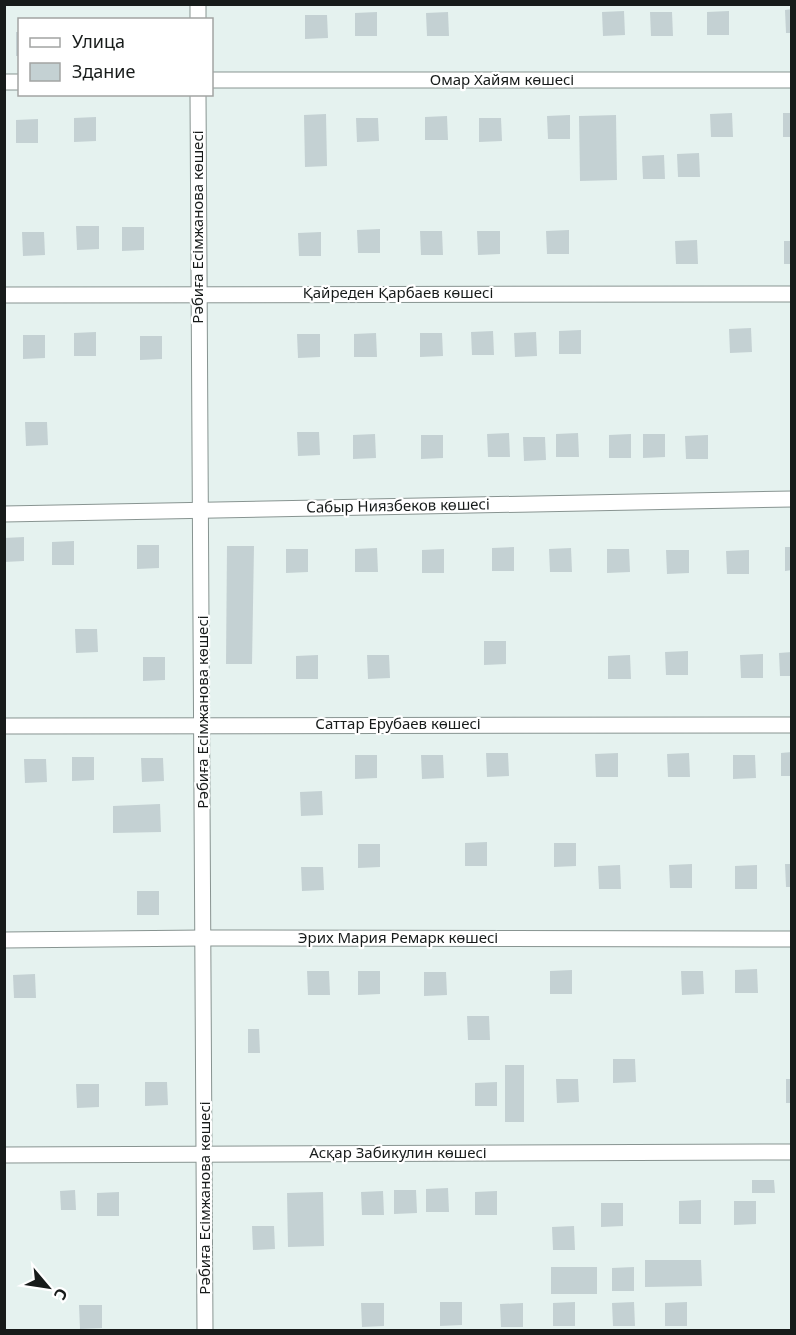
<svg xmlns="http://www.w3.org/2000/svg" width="796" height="1335" font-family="'Noto Sans',sans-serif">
<rect width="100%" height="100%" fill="#e5f2ef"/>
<g fill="#c4d1d3">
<path d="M792 9V33H786L785 10Z"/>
<path d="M624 11 625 35 603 36 602 12Z"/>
<path d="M729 11V35H707V12Z"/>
<path d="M377 12V36H355V13Z"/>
<path d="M448 12 449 36H427L426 13Z"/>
<path d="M650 12H672L673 36H651Z"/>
<path d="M305 15H327L328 38 305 39Z"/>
<rect x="16" y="32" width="4" height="24"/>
<path d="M732 113 733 137H711L710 114Z"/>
<rect x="783" y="113" width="9" height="24"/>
<path d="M326 114 327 166 305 167 304 115Z"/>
<path d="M570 115V139H548L547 116Z"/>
<path d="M616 115 617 180 580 181 579 116Z"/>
<path d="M447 116 448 140H425V117Z"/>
<path d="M96 117V141L74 142V118Z"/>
<path d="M356 118H378L379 141 357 142Z"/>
<path d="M479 118H501L502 141 479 142Z"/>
<path d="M38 119V143H16V120Z"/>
<path d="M699 153 700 177H678L677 154Z"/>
<path d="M664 155 665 179H643L642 156Z"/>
<path d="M76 226H99V249L77 250Z"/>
<path d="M122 227H144V250L122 251Z"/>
<path d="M380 229V253H358L357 230Z"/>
<path d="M569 230V254H547L546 231Z"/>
<path d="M420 231H442L443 255H421Z"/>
<path d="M477 231H500V254L478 255Z"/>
<path d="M22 232H44L45 255 23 256Z"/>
<path d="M321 232V256H299L298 233Z"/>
<path d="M697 240 698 264H676L675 241Z"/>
<rect x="784" y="241" width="8" height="23"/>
<path d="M751 328 752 352 730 353 729 329Z"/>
<path d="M581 330V354H559V331Z"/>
<path d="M493 331 494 355H472L471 332Z"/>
<path d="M96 332V356H74V333Z"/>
<path d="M536 332 537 356 515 357 514 333Z"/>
<path d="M376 333 377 357H354V334Z"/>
<path d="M420 333H442L443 356 420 357Z"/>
<path d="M297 334H320V357L298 358Z"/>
<path d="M23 335H45V358L23 359Z"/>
<path d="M140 336H162V359L140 360Z"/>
<path d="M25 422H47L48 445 26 446Z"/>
<path d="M297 432H319L320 455 298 456Z"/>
<path d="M509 433 510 457H488L487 434Z"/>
<path d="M578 433 579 457H556V434Z"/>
<path d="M375 434 376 458 353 459V435Z"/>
<path d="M631 434V458H609V435Z"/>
<path d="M643 434H665V457L643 458Z"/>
<path d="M421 435H443V458L421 459Z"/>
<path d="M708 435V459H686L685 436Z"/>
<path d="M523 437H545L546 460 524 461Z"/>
<path d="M24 537V561L4 562V538Z"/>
<path d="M74 541V565H52V542Z"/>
<path d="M137 545H159V568L137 569Z"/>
<path d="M227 546H254L252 664H226Z"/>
<path d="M514 547V571H492V548Z"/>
<path d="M785 547H792V570L785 571Z"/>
<path d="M377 548 378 572H355V549Z"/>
<path d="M571 548 572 572H550L549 549Z"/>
<path d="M286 549H308V572L286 573Z"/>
<path d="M444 549V573H422V550Z"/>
<path d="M607 549H629L630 572 607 573Z"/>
<path d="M666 550H689V573L667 574Z"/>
<path d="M749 550V574H727L726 551Z"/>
<path d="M75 629H97L98 652 76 653Z"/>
<path d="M484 641H506V664L484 665Z"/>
<path d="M688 651V675H666L665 652Z"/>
<path d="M792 652V676H780L779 653Z"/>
<path d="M763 654V678H741L740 655Z"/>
<path d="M318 655V679H296V656Z"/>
<path d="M367 655H389L390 678 368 679Z"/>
<path d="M630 655 631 679H608V656Z"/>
<path d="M143 657H165V680L143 681Z"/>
<path d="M792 752V776H781V753Z"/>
<path d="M486 753H508L509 776 487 777Z"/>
<path d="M618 753V777H596L595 754Z"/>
<path d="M689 753 690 777H668L667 754Z"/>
<path d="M355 755H377V778L355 779Z"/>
<path d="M421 755H443L444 778 422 779Z"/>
<path d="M733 755H755L756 778 733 779Z"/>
<path d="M72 757H94V780L72 781Z"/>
<path d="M141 758H163L164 781 142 782Z"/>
<path d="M24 759H46L47 782 25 783Z"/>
<path d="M322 791 323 815 301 816 300 792Z"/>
<path d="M160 804 161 832 113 833V806Z"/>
<path d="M487 842V866H465V843Z"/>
<path d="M554 843H576V866L554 867Z"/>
<path d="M358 844H380V867L358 868Z"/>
<path d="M692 864V888H670L669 865Z"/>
<path d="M785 864H792V887H786Z"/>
<path d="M620 865 621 889H599L598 866Z"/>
<path d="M757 865V889H735V866Z"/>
<path d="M301 867H323L324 890 302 891Z"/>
<rect x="137" y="891" width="22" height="24"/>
<path d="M757 969 758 993H735V970Z"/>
<path d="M572 970V994H550V971Z"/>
<path d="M307 971H329L330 995H308Z"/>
<path d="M358 971H380V994L358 995Z"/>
<path d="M681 971H703L704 994 682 995Z"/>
<path d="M424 972H446L447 995 424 996Z"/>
<path d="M35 974 36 998H14L13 975Z"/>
<path d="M467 1016H489L490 1040H468Z"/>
<path d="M248 1029H259L260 1053H248Z"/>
<path d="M613 1059H635L636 1082 613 1083Z"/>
<rect x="505" y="1065" width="19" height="57"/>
<path d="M556 1079H578L579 1102 557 1103Z"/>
<rect x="786" y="1079" width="6" height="24"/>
<path d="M145 1082H167L168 1105 145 1106Z"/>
<path d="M497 1082V1106H475V1083Z"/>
<path d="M76 1084H99V1107L77 1108Z"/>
<path d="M752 1180H774L775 1193H752Z"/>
<path d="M448 1188 449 1212H426V1189Z"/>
<path d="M75 1190 76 1210H61L60 1191Z"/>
<path d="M394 1190H416L417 1213 394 1214Z"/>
<path d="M383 1191 384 1215H362L361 1192Z"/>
<path d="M497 1191V1215H475V1192Z"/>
<path d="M119 1192V1216H97V1193Z"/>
<path d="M323 1192 324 1246 288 1247 287 1193Z"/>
<path d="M701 1200V1224H679V1201Z"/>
<path d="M734 1201H756V1224L734 1225Z"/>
<path d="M601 1203H623V1226L601 1227Z"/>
<path d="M252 1226H274L275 1249 253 1250Z"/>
<path d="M574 1226 575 1250H553L552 1227Z"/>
<path d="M645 1260H701L702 1286 645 1287Z"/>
<rect x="551" y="1267" width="46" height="27"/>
<path d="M634 1267V1291H612V1268Z"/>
<path d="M440 1302H462V1325L440 1326Z"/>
<path d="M575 1302V1326H553V1303Z"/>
<path d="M634 1302 635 1326H613L612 1303Z"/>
<path d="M687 1302V1326H665V1303Z"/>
<path d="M361 1303H384V1326L362 1327Z"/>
<path d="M523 1303V1327H501L500 1304Z"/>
<path d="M79 1305H102V1328L80 1329Z"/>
</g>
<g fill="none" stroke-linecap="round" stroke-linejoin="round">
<defs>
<g id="minor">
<path d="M198 4V20"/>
<path d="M212 80H792"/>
<path d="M4 82H20"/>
<path d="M198 94 205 1330"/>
<path d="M4 295 792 294"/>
<path d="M4 514 792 499"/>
<path d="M4 726 792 725"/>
<path d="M4 940 204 938 792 939"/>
<path d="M4 1155 792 1152"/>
</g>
</defs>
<use href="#minor" stroke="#889491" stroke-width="17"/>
<use href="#minor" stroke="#fff" stroke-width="15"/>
</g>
<g text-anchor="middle" stroke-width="4.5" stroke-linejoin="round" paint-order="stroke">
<g font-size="15" fill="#171b1a" stroke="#fff">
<text x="502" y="85">Омар Хайям көшесі</text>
<text transform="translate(198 227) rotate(-90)" y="5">Рәбиға Есімжанова көшесі</text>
<text x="398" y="298">Қайреден Қарбаев көшесі</text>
<text transform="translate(398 506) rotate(-1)" y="5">Сабыр Ниязбеков көшесі</text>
<text transform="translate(203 712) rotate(-90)" y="5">Рәбиға Есімжанова көшесі</text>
<text x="398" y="729">Саттар Ерубаев көшесі</text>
<text x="398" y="943">Эрих Мария Ремарк көшесі</text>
<text x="398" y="1158">Асқар Забикулин көшесі</text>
<text transform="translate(205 1198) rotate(-90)" y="5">Рәбиға Есімжанова көшесі</text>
</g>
</g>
<rect width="796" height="1335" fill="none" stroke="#171b1a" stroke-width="12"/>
<rect x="18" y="18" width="195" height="78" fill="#ffffff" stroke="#a2a4a3" stroke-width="1.5"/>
<rect x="30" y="38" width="30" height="9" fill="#ffffff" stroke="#a2a4a3" stroke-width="1.5"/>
<text x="72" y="48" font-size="18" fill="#171b1a">Улица</text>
<rect x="30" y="63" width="30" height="18" fill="#c4d1d3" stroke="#a2a4a3" stroke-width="1.5"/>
<text x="72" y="78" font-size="18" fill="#171b1a">Здание</text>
<g transform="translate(48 1287) rotate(119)" stroke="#ffffff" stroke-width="4.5" paint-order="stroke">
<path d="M0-4.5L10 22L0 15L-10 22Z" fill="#171b1a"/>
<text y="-9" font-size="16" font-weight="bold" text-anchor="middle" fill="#171b1a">С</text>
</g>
</svg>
